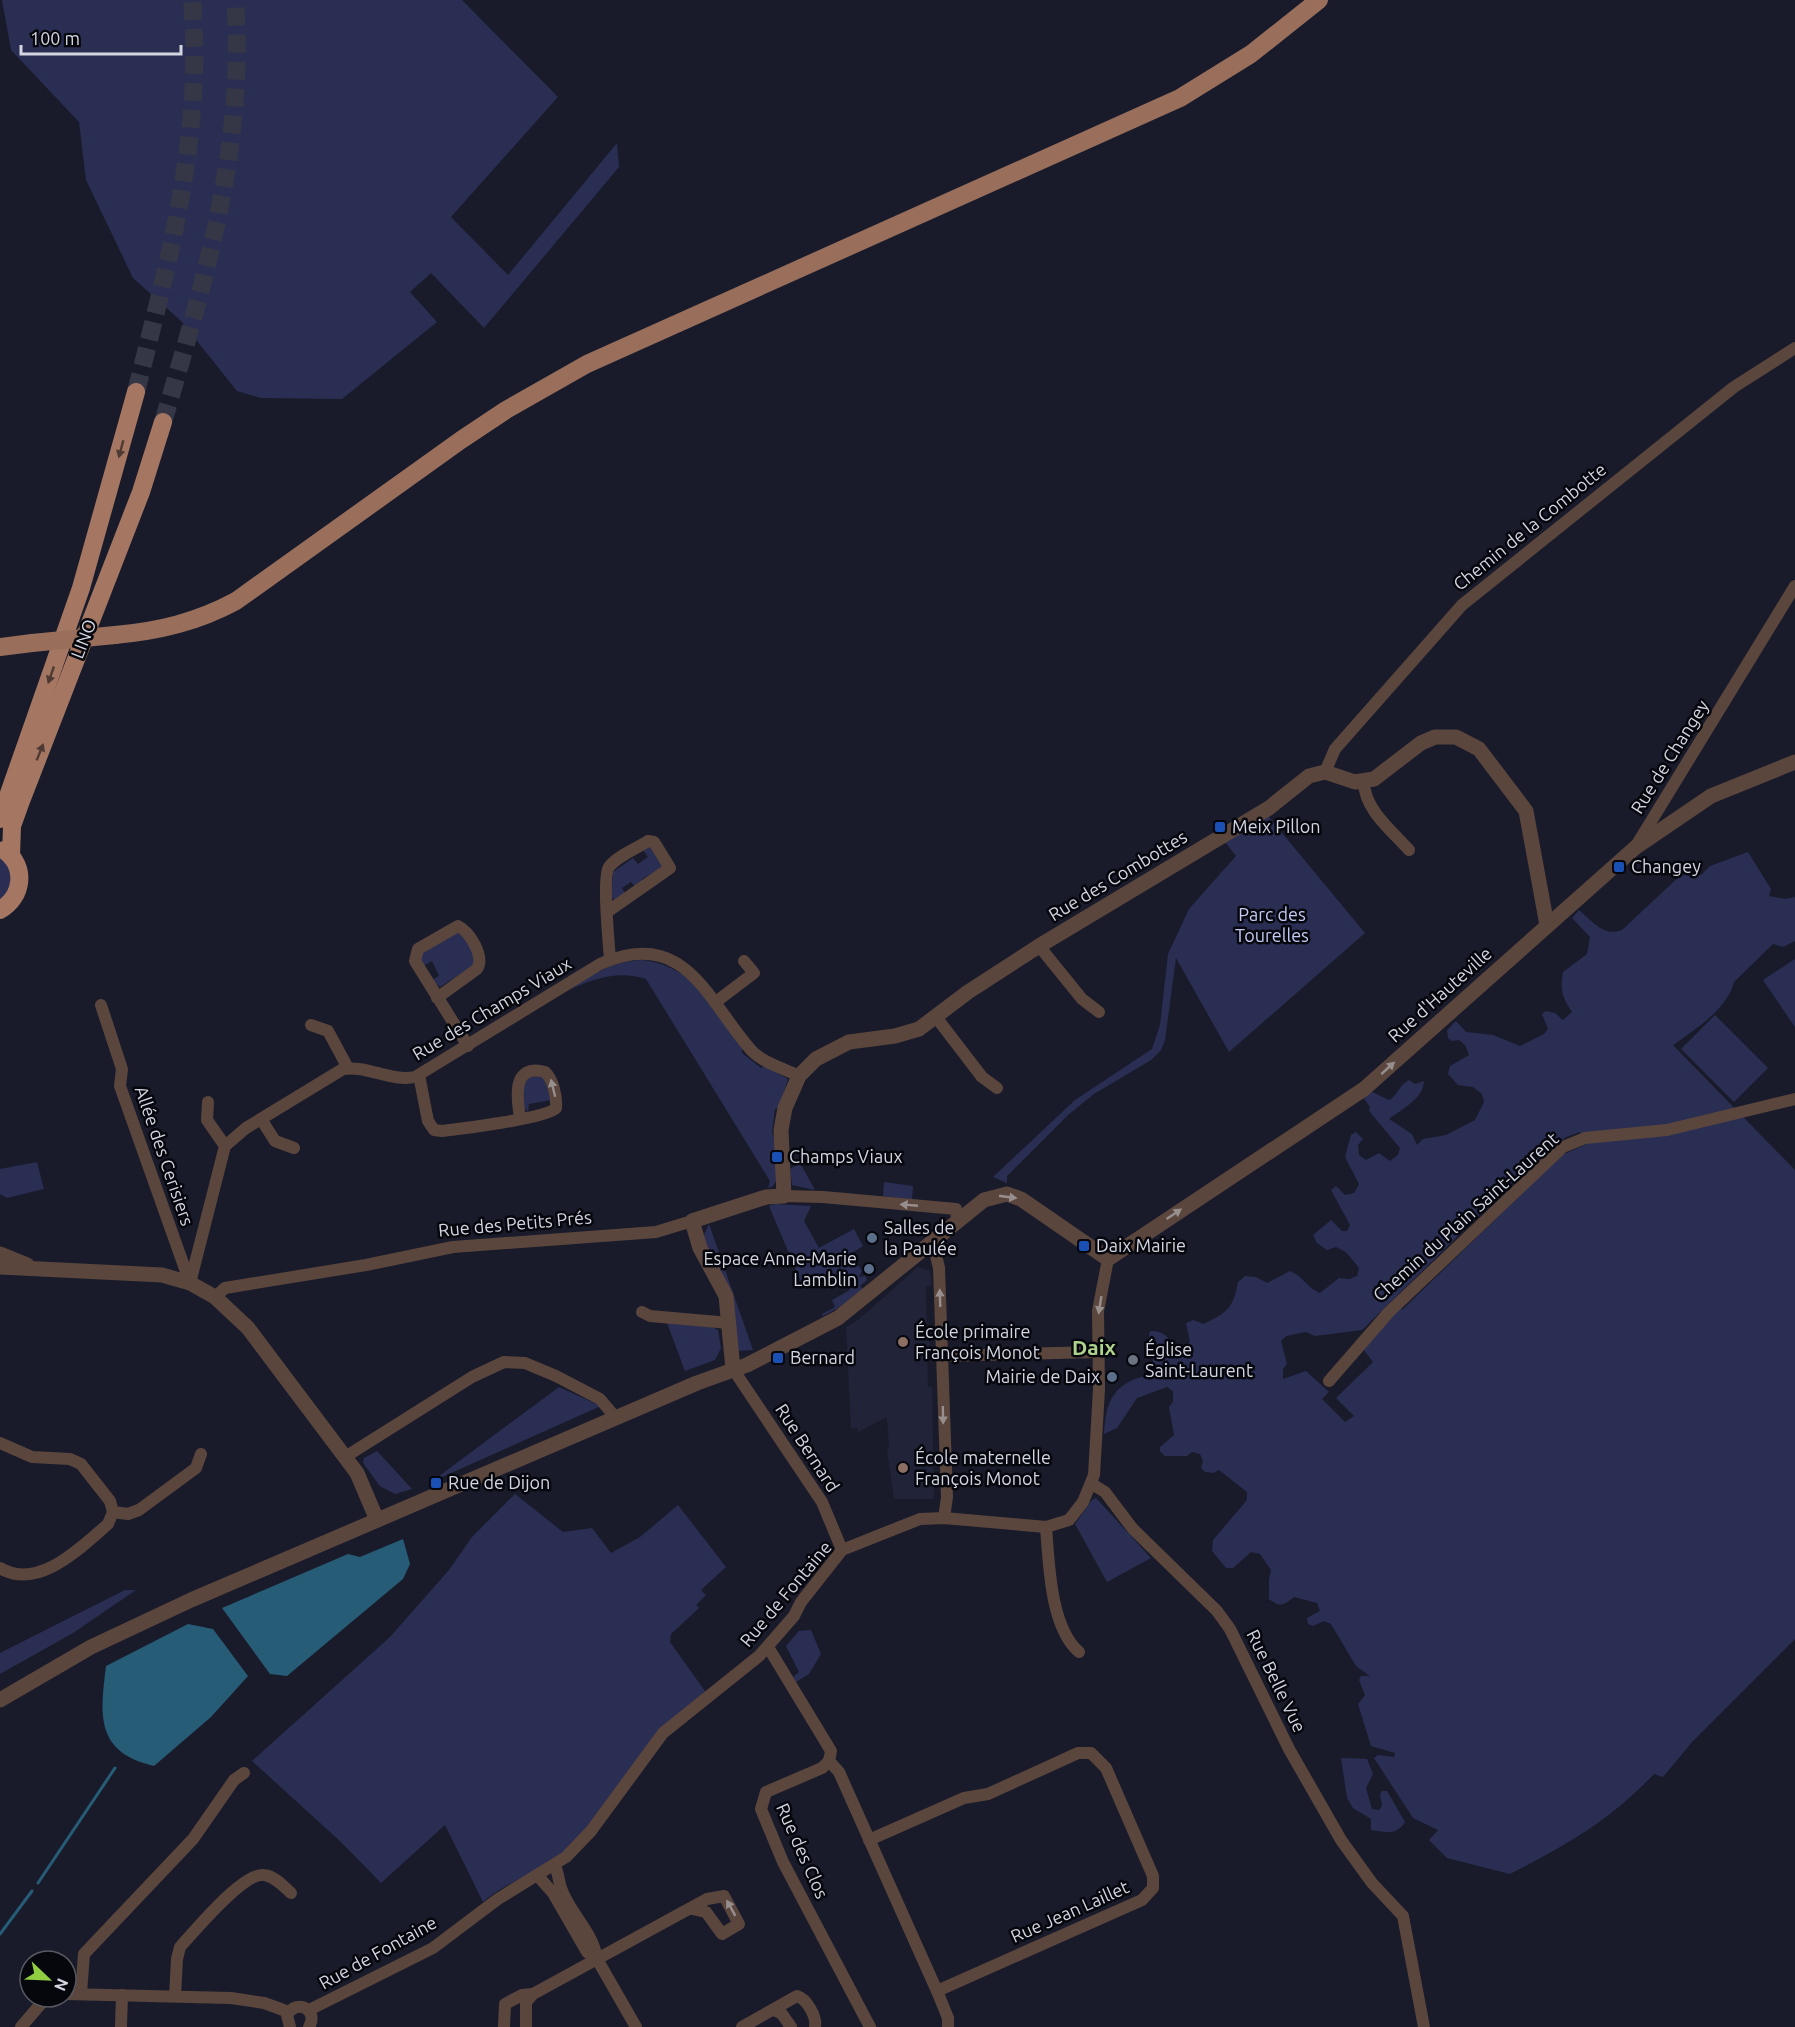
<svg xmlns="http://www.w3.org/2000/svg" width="1795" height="2027" font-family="Ubuntu,sans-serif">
<rect width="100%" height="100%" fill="#191b2b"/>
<path fill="#212438" d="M918 1267 930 1271 932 1285 926 1287 927 1341 930 1342V1348H927L928 1387H932L934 1499H894L887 1449 889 1448 887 1417 858 1432 857 1428 851 1429 846 1327 858 1320Z"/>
<g fill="#2a2e53" fill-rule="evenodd">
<path d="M2 0H462L558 97 451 217 508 275 617 143 619 167 484 328 431 273 410 292 437 322 342 399 261 398 237 391 181 321 133 278 86 180 79 122 11 50Z"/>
<path d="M1268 816 1365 933 1229 1052 1176 958 1165 1040 1161 1050 1151 1060 1094 1094 1068 1115 1007 1176V1183L993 1177 1075 1100 1152 1049 1160 1025 1168 954 1189 909 1236 856 1225 842Z"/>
<path d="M648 846 654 848 652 850 663 867 642 879 644 883 636 888 631 882 622 888 626 895 614 900 611 897 613 872 633 858 638 864 648 857 643 850Z"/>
<path d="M1748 852 1771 889 1769 896 1786 899 1795 897V941L1783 947 1773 944 1734 982C1728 1008 1695 1030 1673 1045L1795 1170V1639L1693 1741 1663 1777 1654 1774C1608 1822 1568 1844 1510 1874L1447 1858 1429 1840 1438 1830 1413 1818 1374 1758 1378 1755 1394 1757 1395 1753 1371 1746 1358 1704 1365 1695 1359 1680 1361 1676H1370L1356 1666 1331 1624 1324 1621 1313 1626 1308 1624 1307 1618 1320 1611 1317 1603 1294 1597C1284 1605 1280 1608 1269 1599V1579L1271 1570 1260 1554 1251 1552 1233 1568H1226L1212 1551 1213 1540 1247 1500V1492L1219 1470 1213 1473 1205 1472 1201 1468 1203 1461 1200 1454 1192 1452 1187 1456H1165L1160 1451V1447L1174 1435 1169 1407 1173 1402V1391L1167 1387 1137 1398 1117 1428 1104 1434C1106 1400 1113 1384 1148 1375L1153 1366V1358L1146 1351 1150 1331C1167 1331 1169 1339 1176 1352L1190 1342 1186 1323 1193 1320 1204 1324C1227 1312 1233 1309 1238 1282L1245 1276 1256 1277 1267 1283 1290 1271C1303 1276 1307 1288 1320 1293L1339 1278 1349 1279 1357 1276 1359 1268 1346 1252 1336 1247 1327 1250 1317 1243 1313 1235 1331 1220 1342 1231H1347L1350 1225 1331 1190 1336 1186 1345 1195 1354 1193 1359 1184 1345 1157 1351 1135 1356 1132 1363 1139 1358 1145 1359 1155 1366 1160 1379 1153 1390 1161 1398 1155 1400 1148 1369 1111 1370 1107 1362 1096 1368 1090 1389 1100C1398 1095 1399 1085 1409 1080L1415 1084 1424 1081C1423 1099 1402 1109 1389 1119L1412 1134 1417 1145 1423 1139 1446 1135 1475 1120 1484 1102 1482 1094 1473 1087 1458 1085 1448 1074 1450 1066 1469 1055 1465 1045 1459 1040 1452 1041 1448 1038 1447 1030 1456 1021 1466 1032 1493 1035 1520 1046 1544 1034 1548 1029 1542 1014 1546 1011 1555 1013 1563 1020 1572 1012C1562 997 1560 990 1563 972L1587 954 1590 937 1572 918 1579 910C1593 922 1604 937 1622 930L1683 873 1690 871 1701 875 1710 866ZM1580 1132 1587 1144 1562 1155 1403 1309 1397 1308 1360 1345 1373 1362 1336 1398 1354 1416 1345 1422 1322 1399 1329 1392 1306 1371 1283 1379V1369L1287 1364 1281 1341 1286 1336 1306 1332 1315 1336 1362 1330 1523 1172 1566 1137Z"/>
<path d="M0 856 12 870V887L0 902Z"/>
<path d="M457 932C466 937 475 953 476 964L440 987 432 980 439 976 432 961 423 966 420 963 421 954Z"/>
<path d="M1795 959V1027L1763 980Z"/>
<path d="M642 960C695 966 713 1008 742 1047V1053L761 1068 765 1066 788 1079 779 1107 775 1109 772 1132 775 1141 777 1179 773 1186 768 1188 770 1181 646 979C619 970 594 978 569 990 592 974 613 961 642 960Z"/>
<path d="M1715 1015 1768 1068 1734 1102 1681 1049Z"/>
<path d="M531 1076 543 1077 552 1100 529 1104 528 1112 524 1108 521 1086Z"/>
<path d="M37 1162 44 1189 7 1198 0 1194V1169Z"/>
<path d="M800 1163 815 1190 792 1185 790 1169Z"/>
<path d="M884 1182 913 1186 912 1200 883 1196Z"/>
<path d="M775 1204 811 1206 804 1221 819 1248 854 1229 863 1246 850 1254 862 1271 859 1277 865 1276 867 1280 860 1286 863 1289 840 1307 823 1316 822 1314 835 1307 832 1300 850 1290 844 1278 828 1282 824 1273 802 1284 769 1206Z"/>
<path d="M709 1224 753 1350 738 1351 703 1237Z"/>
<path d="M667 1323 712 1327 718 1330 721 1348 715 1360 685 1371Z"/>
<path d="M559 1387 601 1406 431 1482Z"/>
<path d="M377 1451 412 1489 395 1494 380 1486 363 1463 364 1458Z"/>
<path d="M515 1494 563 1532 592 1528 611 1553 640 1537 678 1505 726 1567 701 1590 706 1595 696 1605 699 1608 671 1634 670 1642 707 1694C651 1733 616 1803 565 1850 541 1872 507 1881 483 1902L445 1825 381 1883 341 1842 252 1761 390 1637 449 1570 472 1537Z"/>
<path d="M1096 1498 1151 1558 1107 1582 1075 1524 1092 1500Z"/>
<path d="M125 1590H136L73 1633 0 1674V1653Z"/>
<path d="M811 1630 821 1654 809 1674 796 1682 793 1677 799 1672 786 1646 799 1631Z"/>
<path d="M1341 1758 1367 1759 1373 1774 1366 1788 1372 1809 1379 1810 1382 1806 1380 1794 1382 1791H1387L1405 1822C1396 1836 1386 1832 1371 1830V1819L1353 1808 1347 1798Z"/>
</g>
<g fill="#265c76">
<path d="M403 1539 410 1564 403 1579 287 1676 270 1674 222 1608 348 1554 360 1557Z"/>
<path d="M188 1624 213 1629 248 1676 211 1717 154 1766C95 1752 100 1715 106 1666Z"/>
</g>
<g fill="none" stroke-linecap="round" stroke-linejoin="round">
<g stroke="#265c76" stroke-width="3">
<path d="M38 1883 115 1768"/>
<path d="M0 1934 32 1891"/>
</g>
<g stroke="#353746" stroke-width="18" stroke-dasharray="18 9" stroke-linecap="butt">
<path d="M136 392C168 263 204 134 192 0"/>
<path d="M163 422C204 285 246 144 235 0"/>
</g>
<g stroke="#5b463d" stroke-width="12">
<path d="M1325 772 1335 749 1462 605 1734 387 1795 348"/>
<path d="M1364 782C1364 809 1392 831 1409 850"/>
<path d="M1636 846 1795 586"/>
<path d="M607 912 670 868 654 842 648 841C636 849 617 856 609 867 602 877 609 944 610 960"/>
<path d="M1039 946 1082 999 1099 1012"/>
<path d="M437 998 477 969C485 957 470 932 458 926L418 949 415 961 468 1046"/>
<path d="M717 1001 754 973 744 961"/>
<path d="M101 1005 122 1069 120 1086 190 1283"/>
<path d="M936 1017 982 1077 997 1088"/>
<path d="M311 1025 328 1031 348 1068"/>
<path d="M419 1075 428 1121 434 1130 442 1131C460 1129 548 1118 556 1108 557 1097 553 1079 545 1072 511 1063 517 1099 520 1118"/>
<path d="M208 1102 207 1120 225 1146"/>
<path d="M261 1119 275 1141 294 1148"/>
<path d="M784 1196 823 1197 956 1209 957 1220"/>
<path d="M930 1243 934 1247 939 1268 947 1497 944 1518"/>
<path d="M190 1283 225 1146 246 1128 343 1069C367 1065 391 1082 415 1077L600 964C685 926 707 1000 751 1050 763 1063 783 1068 799 1076"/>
<path d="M215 1297 225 1288 366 1265 453 1247 656 1232 692 1221"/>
<path d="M642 1312 650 1316 729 1323"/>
<path d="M942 1356 1097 1352"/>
<path d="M733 1369 822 1502 842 1550"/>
<path d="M1329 1381 1389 1312 1563 1147 1585 1138 1667 1130 1795 1099"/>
<path d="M0 1443 32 1457 70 1459 81 1464 110 1501 113 1512"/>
<path d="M345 1457 472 1377 504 1362 525 1363 556 1376 600 1399 616 1418"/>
<path d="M1092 1484 1105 1492 1133 1529 1217 1611 1230 1629 1289 1749 1341 1840 1372 1883 1403 1916 1424 2027"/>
<path d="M1046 1527C1049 1563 1050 1627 1079 1652"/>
<path d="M0 1568C38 1591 80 1548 108 1524L113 1512 128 1514 139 1510 196 1468 201 1454"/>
<path d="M768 1647 831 1751 829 1761 822 1768 766 1792 761 1809 783 1862 870 2027"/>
<path d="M829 1761 839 1772 937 1991 948 2018V2027"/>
<path d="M869 1840 964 1798 988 1794 1078 1753H1091L1106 1768 1153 1876V1888L1142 1900 937 1991"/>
<path d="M554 1865C559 1873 558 1879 561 1888 569 1913 593 1931 597 1959L636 2027"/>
<path d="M538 1876 553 1893 587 1952 597 1959"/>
<path d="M81 1993 84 1954 193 1839 234 1780 244 1773"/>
<path d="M66 1994 231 1998 264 2003 289 2012"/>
<path d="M175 1996 177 1959 180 1947C195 1931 243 1872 264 1875 275 1876 284 1887 291 1893"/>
<path d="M309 2010 433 1948 498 1899 566 1857 591 1831 663 1733 759 1656 794 1616 801 1602 842 1550 920 1519 944 1518 1046 1527 1069 1520 1083 1502 1094 1475 1099 1389 1098 1311 1108 1259"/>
<path d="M774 2010 782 2014 791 2027"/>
<path d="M21 2027 45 1999 51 1997"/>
<path d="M121 2027 122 1995"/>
<path d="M290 2027 287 2015C297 1998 319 2010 309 2027"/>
<path d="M504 2027 505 2004 522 1995 533 1994"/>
<path d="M526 2027V2002L533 1994 707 1899 724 1896 739 1924 722 1934 706 1912 692 1909"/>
<path d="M742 2027 797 1996C807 1999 817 2017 815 2027"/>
</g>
<g stroke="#5b463d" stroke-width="15">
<path d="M0 1254 27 1265"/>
<path d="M0 1267 162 1275 190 1283 215 1297 248 1328 357 1473 377 1520"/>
<path d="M733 1369 726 1296 700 1248 692 1221 766 1197 784 1196 781 1130 785 1108 799 1076 816 1059 849 1042 895 1036 919 1029 968 992 1039 946 1269 808 1309 776 1325 772 1355 782 1374 779 1421 743 1435 737H1456L1479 749 1526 811 1547 925"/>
<path d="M0 1700 91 1647 191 1600 697 1383 747 1365 838 1318 984 1200 1007 1194 1021 1199 1108 1259 1364 1089 1636 847 1711 796 1795 762"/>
</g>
<g stroke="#996f5c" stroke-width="18">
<path d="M115 635C159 631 197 622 236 601L461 440 506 410 587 364 1180 98 1251 54 1319 0"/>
<path d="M0 647 32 643"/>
</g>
<g stroke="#a57762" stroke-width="18">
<path d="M0 819 81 588 136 392"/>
<path d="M11 856 12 826 21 801 141 492 163 422"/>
<path d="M0 910C23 897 27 866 4 850"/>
</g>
<path stroke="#996f5c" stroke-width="18" d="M32 643 115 635"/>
</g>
<defs><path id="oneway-solid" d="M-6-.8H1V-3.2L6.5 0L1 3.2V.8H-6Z" transform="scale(1.5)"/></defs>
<g fill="#4e3933">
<use href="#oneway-solid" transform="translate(121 449) rotate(105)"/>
<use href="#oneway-solid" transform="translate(51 675) rotate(109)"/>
<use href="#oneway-solid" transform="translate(40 752) rotate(-68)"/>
</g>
<g fill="#978e8e">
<use href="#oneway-solid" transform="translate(1388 1068) rotate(-42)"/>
<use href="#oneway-solid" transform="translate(553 1088) rotate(-104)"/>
<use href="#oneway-solid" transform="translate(1008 1197) rotate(8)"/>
<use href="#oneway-solid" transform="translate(909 1205) rotate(-175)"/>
<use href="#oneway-solid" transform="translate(1174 1214) rotate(-34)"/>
<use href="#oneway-solid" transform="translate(940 1298) rotate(-92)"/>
<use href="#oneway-solid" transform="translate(1100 1305) rotate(99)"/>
<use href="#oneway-solid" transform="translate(943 1415) rotate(89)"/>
<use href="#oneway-solid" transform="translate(731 1908) rotate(-119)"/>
</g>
<g fill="#1a4fb4" stroke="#06070d" stroke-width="2">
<rect x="1214" y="821" width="12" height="12" rx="3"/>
<rect x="1613" y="861" width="12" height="12" rx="3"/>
<rect x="771" y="1151" width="12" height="12" rx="3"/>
<rect x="1078" y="1240" width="12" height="12" rx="3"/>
<rect x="772" y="1352" width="12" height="12" rx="3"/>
<rect x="430" y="1477" width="12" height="12" rx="3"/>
</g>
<g fill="#5c6f8a" stroke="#06070d" stroke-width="2">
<circle cx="872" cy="1238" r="6"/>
<circle cx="869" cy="1269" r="6"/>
<circle cx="1112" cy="1377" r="6"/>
</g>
<g fill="#8d6e63" stroke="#06070d" stroke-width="2">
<circle cx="903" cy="1342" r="6"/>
<circle cx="903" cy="1468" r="6"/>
</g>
<circle fill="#6b7280" stroke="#06070d" stroke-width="2" cx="1133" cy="1360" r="6"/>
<g text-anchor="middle" stroke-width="5" stroke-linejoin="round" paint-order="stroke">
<g font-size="18" fill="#d3d5e0" stroke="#06070d">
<text transform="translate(1530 527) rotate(-39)" y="6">Chemin de la Combotte</text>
<text transform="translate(84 639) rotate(-69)" y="6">LINO</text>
<text transform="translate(1670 757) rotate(-58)" y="6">Rue de Changey</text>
<text transform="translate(1118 876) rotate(-31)" y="6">Rue des Combottes</text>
<text transform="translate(1440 995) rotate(-42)" y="6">Rue d'Hauteville</text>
<text transform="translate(492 1009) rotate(-31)" y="6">Rue des Champs Viaux</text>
<text transform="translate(164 1156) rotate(71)" y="6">Allée des Cerisiers</text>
<text transform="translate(1466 1217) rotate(-42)" y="6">Chemin du Plain Saint-Laurent</text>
<text transform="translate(515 1224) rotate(-5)" y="6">Rue des Petits Prés</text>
<text transform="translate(807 1448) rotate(57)" y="6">Rue Bernard</text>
<text transform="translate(786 1594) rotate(-50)" y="6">Rue de Fontaine</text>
<text transform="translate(1276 1681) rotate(64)" y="6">Rue Belle Vue</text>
<text transform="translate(802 1851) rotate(66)" y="6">Rue des Clos</text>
<text transform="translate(1070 1912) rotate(-24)" y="6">Rue Jean Laillet</text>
<text transform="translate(378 1953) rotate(-29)" y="6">Rue de Fontaine</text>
</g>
<g font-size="18" fill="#d3d5e0" stroke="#06070d" text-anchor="start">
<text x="1232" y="833">Meix Pillon</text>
<text x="1631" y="873">Changey</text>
<text x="789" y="1163">Champs Viaux</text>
<text x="884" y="1234">Salles de<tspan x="884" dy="21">la Paulée</tspan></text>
<text x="1096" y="1252">Daix Mairie</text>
<text x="857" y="1265" text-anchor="end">Espace Anne-Marie<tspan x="857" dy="21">Lamblin</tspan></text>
<text x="915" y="1338">École primaire<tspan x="915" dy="21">François Monot</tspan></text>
<text x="1145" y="1356">Église<tspan x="1145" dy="21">Saint-Laurent</tspan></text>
<text x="790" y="1364">Bernard</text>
<text x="1100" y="1383" text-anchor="end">Mairie de Daix</text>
<text x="915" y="1464">École maternelle<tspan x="915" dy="21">François Monot</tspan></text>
<text x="448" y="1489">Rue de Dijon</text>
</g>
<g font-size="18" fill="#c2caf5" stroke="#06070d">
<text x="1272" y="921">Parc des<tspan x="1272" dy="21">Tourelles</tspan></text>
</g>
<g font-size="21" font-weight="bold" fill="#afd28c" stroke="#06070d">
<text x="1094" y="1355">Daix</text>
</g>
</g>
<g transform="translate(48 1979) rotate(113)"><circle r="28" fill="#06070d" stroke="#585961" stroke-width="1.5"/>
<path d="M0-4.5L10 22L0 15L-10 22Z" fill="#91cd40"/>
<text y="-9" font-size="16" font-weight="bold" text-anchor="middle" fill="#d3d5e0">N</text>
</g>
<path d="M21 45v9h160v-9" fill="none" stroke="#d3d5e0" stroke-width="3"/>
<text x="30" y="45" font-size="18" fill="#d3d5e0" stroke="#06070d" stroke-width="4.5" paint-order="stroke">100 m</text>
</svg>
